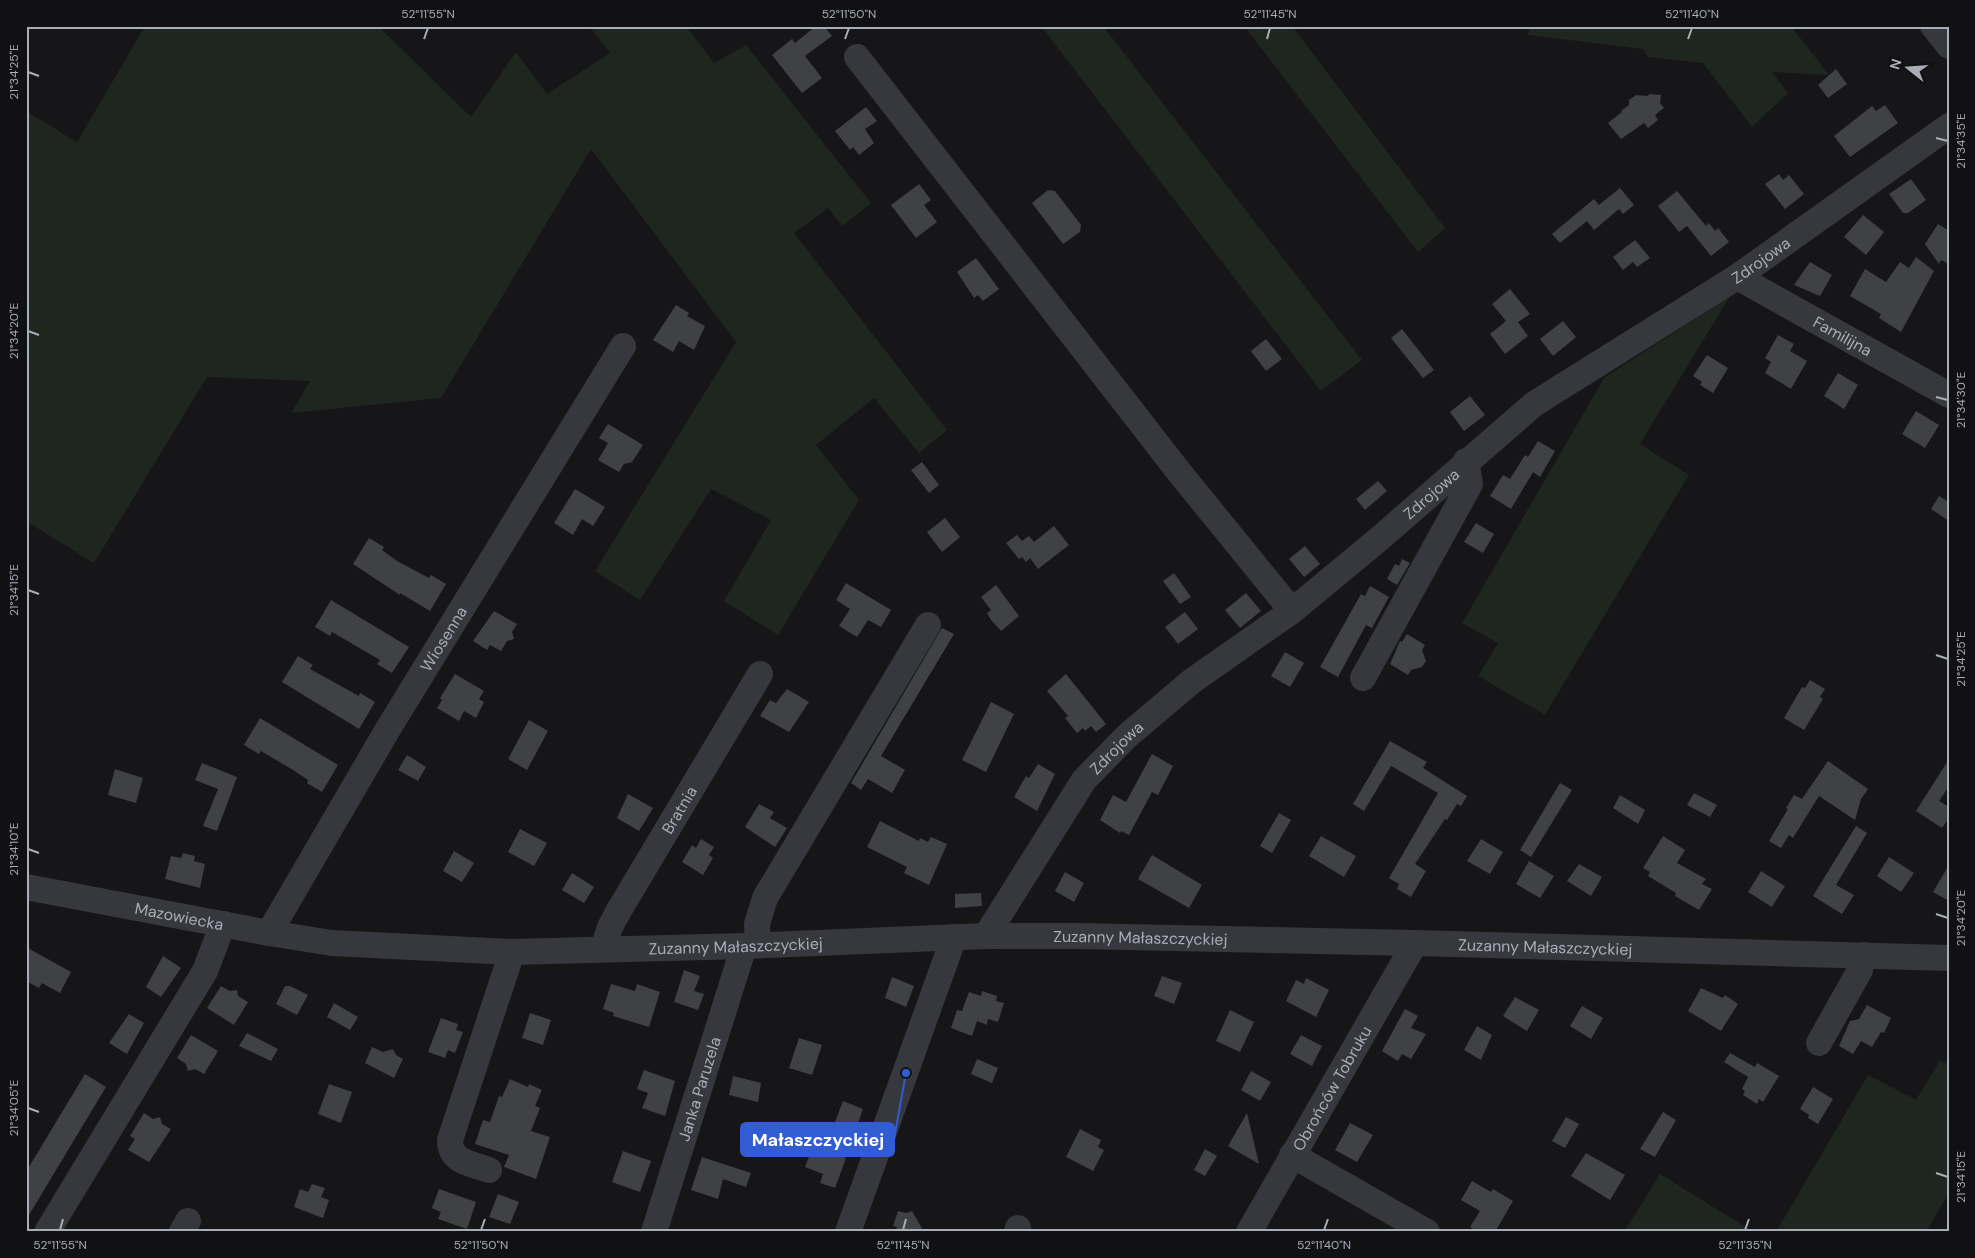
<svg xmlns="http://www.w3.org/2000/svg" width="1975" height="1258" font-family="'DM Sans',sans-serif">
<rect width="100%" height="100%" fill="#161618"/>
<g fill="#1e261f">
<path d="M145 26H378L471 117 516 52 547 94 610 53 589 26H686L714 63 746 45 871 203 842 226 828 208 794 233 947 430 919 453 874 398 816 445 859 500 778 635 724 601 771 520 711 489 640 600 595 571 736 342 591 149 441 398 291 413 310 381 207 377 94 563 26 521V111L77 142Z"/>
<path d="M1041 26H1103L1362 360 1321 391Z"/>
<path d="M1244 26H1292L1445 228 1418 252Z"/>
<path d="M1530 26H1791L1829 75 1772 72 1788 93 1752 127 1703 63 1648 57 1643 49 1528 35Z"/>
<path d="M1730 296 1640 444 1689 475 1545 715 1478 676 1498 643 1462 623 1604 378Z"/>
<path d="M1940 1060 1949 1065V1193L1926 1232H1776L1868 1075 1916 1100Z"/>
<path d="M1660 1174 1754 1232H1755H1624Z"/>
</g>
<g fill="#404145">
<path d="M816 26H824L832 36 805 56 822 78 802 93 772 55 792 39 795 43Z"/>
<path d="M1836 69 1847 84 1828 98 1818 85Z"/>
<path d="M1650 94 1661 95 1660 103 1664 108 1655 115 1658 120 1648 128 1644 123 1621 139 1608 123 1622 112 1621 111 1629 105V100L1636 95 1647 96Z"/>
<path d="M1885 105 1898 123 1850 157 1834 136 1872 106 1876 111Z"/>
<path d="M866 107 877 121 865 129 874 143 859 155 853 147 850 150 835 131Z"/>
<path d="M1779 174 1783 180 1789 175 1804 194 1785 209 1765 184Z"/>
<path d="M1911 179 1926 200 1908 213H1903L1889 194Z"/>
<path d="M919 184 931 200 924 205 937 222 916 238 891 205Z"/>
<path d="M1620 188 1634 205 1623 214 1619 209 1594 230 1587 221 1560 243 1552 234 1594 199 1599 205Z"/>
<path d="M1048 190 1055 191 1081 225 1080 232 1063 244 1032 203Z"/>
<path d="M1677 191 1706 226 1709 223 1715 231 1718 228 1729 242 1711 256 1687 226 1679 232 1658 206Z"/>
<path d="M1863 215 1884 232 1866 255 1844 237Z"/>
<path d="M1938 224 1949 231V264L1941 260 1939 264 1925 244Z"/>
<path d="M1635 240 1650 258 1637 267 1633 262 1623 270 1613 257Z"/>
<path d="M1916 257 1934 271 1901 332 1879 318 1881 314 1850 296 1865 269 1886 282 1900 262 1909 268Z"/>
<path d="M976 258 999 289 983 301 978 295 974 298 957 272Z"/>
<path d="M1810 262 1832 275 1820 296 1794 285Z"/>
<path d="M1510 289 1530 314 1518 322 1528 336 1505 354 1490 334 1506 321 1492 304Z"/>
<path d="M676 305 689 313 687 316 705 326 694 350 679 341 673 352 653 340Z"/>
<path d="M1563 321 1576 337 1553 356 1540 339Z"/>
<path d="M1402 329 1434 370 1423 378 1391 338Z"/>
<path d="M1778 335 1794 344 1790 351 1807 361 1791 389 1765 373 1771 362 1765 358Z"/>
<path d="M1266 339 1282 359 1266 371 1251 351Z"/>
<path d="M1707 355 1728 368 1713 393 1700 385 1702 382 1693 376Z"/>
<path d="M1838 373 1858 385 1844 409 1824 396Z"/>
<path d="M1470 396 1485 415 1464 431 1450 412Z"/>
<path d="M1916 411 1939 425 1925 448 1902 434Z"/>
<path d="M608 424 643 445 632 462 624 464 619 472 598 460 608 443 599 438Z"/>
<path d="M1538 441 1555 451 1540 477 1533 472 1511 509 1490 496 1503 475 1510 479 1525 455 1528 457Z"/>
<path d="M922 462 939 485 929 493 911 470Z"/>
<path d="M1378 481 1387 491 1365 510 1356 499Z"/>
<path d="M575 489 605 507 593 526 582 519 573 535 554 523Z"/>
<path d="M1939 496 1949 502V521L1931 509Z"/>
<path d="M945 518 960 537 942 552 927 532Z"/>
<path d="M1476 523 1494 534 1483 553 1464 542Z"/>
<path d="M1054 526 1069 545 1038 569 1030 558 1026 562 1022 557 1019 559 1006 543 1017 535 1022 541 1029 536 1034 542Z"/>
<path d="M369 538 384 547 382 550 397 561 429 578 431 575 446 584 430 611 400 593V595L353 564Z"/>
<path d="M1305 546 1320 564 1304 577 1289 559Z"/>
<path d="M1402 559 1410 563 1397 585 1387 579 1395 564 1399 566Z"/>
<path d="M1174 573 1191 597 1180 604 1163 581Z"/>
<path d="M846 583 891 610 881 627 868 620 857 637 839 626 850 609 836 600Z"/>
<path d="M996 585 1019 616 1001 631 991 620 987 613 991 610 981 597Z"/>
<path d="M1370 586 1389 597 1372 628 1366 625 1338 677 1320 667 1361 594 1365 596Z"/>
<path d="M1246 593 1261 611 1240 628 1225 610Z"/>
<path d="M331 600 409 647 392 673 377 664 380 660 332 632 330 636 315 627Z"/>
<path d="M494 611 517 624 512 632 514 639 507 641 501 651 490 645 487 650 473 641Z"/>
<path d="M1185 612 1198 629 1178 644 1165 627Z"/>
<path d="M942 628 954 634 881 756 905 770 892 793 868 779 861 790 851 783Z"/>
<path d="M1407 634 1425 645 1422 650 1426 661 1422 667 1411 670 1408 675 1390 664 1400 641 1402 642Z"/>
<path d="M1285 652 1304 663 1290 687 1271 676Z"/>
<path d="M298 656 313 665 310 669 359 696 360 693 375 702 359 729 282 682Z"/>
<path d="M455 674 484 691 479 699 484 702 476 718 464 711 459 721 437 708 442 700 440 698Z"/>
<path d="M1066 674 1106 724 1096 732 1091 726 1085 731 1083 728 1077 733 1065 718 1068 716 1047 691Z"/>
<path d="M1810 680 1825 689 1820 697 1823 699 1804 730 1784 718 1802 687 1805 688Z"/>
<path d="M787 689 809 702 789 732 760 716 770 700 776 703Z"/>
<path d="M991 702 1014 714 986 772 962 760Z"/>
<path d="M260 718 338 765 322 792 307 783 308 780 293 770 261 751 259 754 244 745Z"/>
<path d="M529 720 548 731 527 770 508 759Z"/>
<path d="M1390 741 1427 762 1423 768 1467 796 1461 806 1457 804 1447 820 1445 819 1415 864 1426 871 1411 897 1397 889 1399 884 1389 878 1438 793 1391 766 1364 811 1353 804Z"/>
<path d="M1152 754 1173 766 1158 795 1152 792 1129 835 1121 831 1120 833 1100 820 1113 795 1126 802Z"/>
<path d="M407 755 426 767 418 781 398 770Z"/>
<path d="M1949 759V786L1939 801 1949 807V818L1942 828 1916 811Z"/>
<path d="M1828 761 1868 789 1861 799 1855 820 1819 796 1793 838 1789 835 1781 848 1769 841 1788 809 1786 808 1794 795 1802 799Z"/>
<path d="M202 763 237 777 217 831 203 826 218 789 195 780Z"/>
<path d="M1038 764 1055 774 1037 811 1014 797 1026 776 1029 778Z"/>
<path d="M115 769 143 778 136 803 108 795Z"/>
<path d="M1560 783 1572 790 1531 857 1520 850Z"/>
<path d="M1694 793 1717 805 1710 817 1687 805Z"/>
<path d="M628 794 653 808 639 831 617 818Z"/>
<path d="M1620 795 1645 810 1638 824 1613 808Z"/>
<path d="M759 804 774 812 770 818 787 828 775 847 745 827Z"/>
<path d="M1279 813 1291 820 1272 853 1260 846Z"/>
<path d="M880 821 919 841 920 838 928 842 931 837 947 844 929 885 904 873 907 867 867 847Z"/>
<path d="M1856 826 1867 833 1836 885 1854 895 1842 914 1813 896Z"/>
<path d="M520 829 547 843 534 866 508 852Z"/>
<path d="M1321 836 1356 856 1344 877 1309 856Z"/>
<path d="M1663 836 1685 850 1677 863 1706 879 1702 884 1712 889 1699 910 1675 896 1676 893 1648 876 1650 872 1643 868Z"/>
<path d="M701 839 714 847 709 855 713 858 703 875 682 862 692 845 696 848Z"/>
<path d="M1481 839 1503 852 1490 874 1467 861Z"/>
<path d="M454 851 474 863 462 882 443 871Z"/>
<path d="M183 853 195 856 194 861 205 864 200 888 165 879 171 856 181 858Z"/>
<path d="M1152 855 1202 885 1189 908 1138 879Z"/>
<path d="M1889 857 1914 873 1901 892 1877 876Z"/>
<path d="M1529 861 1554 876 1540 898 1516 884Z"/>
<path d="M1579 864 1602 877 1591 896 1567 881Z"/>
<path d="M1949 865V901L1933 892Z"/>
<path d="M1761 871 1785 886 1772 907 1748 892Z"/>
<path d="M1065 872 1084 883 1074 902 1055 891Z"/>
<path d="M572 873 594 887 584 903 562 890Z"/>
<path d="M981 893 982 906 955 908V894Z"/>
<path d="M26 947 71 972 60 993 42 983 39 988 26 981Z"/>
<path d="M163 956 181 968 161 997 146 987Z"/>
<path d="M684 970 700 976 694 991 704 994 698 1010 674 1002Z"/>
<path d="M1162 976 1182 983 1174 1004 1154 996Z"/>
<path d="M892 977 914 986 906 1007 885 998Z"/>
<path d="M1306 978 1329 990 1316 1017 1286 1001 1296 980 1304 984Z"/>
<path d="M611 984 635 991 637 984 660 992 649 1027 613 1016 614 1013 603 1009Z"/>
<path d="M221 986 230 991 237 990 238 996 248 1002 234 1025 207 1008Z"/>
<path d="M285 986H290L308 995 297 1015 276 1004Z"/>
<path d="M1701 988 1723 998 1725 995 1738 1004 1721 1031 1688 1011Z"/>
<path d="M982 991 997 996 996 1001 1004 1003 998 1022 988 1019 987 1025 977 1021 972 1036 951 1028 957 1010 962 1011 969 992 981 996Z"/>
<path d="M1515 997 1539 1010 1527 1031 1503 1016Z"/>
<path d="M334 1003 358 1017 350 1030 327 1017Z"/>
<path d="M1867 1005 1891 1018 1884 1033 1881 1032 1872 1047 1861 1041 1853 1054 1839 1046 1850 1021 1859 1019Z"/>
<path d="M1582 1006 1603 1018 1591 1039 1570 1026Z"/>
<path d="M1405 1009 1418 1016 1411 1028 1426 1034 1411 1059 1402 1054 1398 1061 1382 1051Z"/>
<path d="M1230 1010 1254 1022 1240 1052 1216 1041Z"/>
<path d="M530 1013 551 1020 543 1045 522 1038Z"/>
<path d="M129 1014 144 1023 127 1054 109 1043Z"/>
<path d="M441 1018 458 1024 456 1030 463 1032 455 1053 448 1050 445 1058 428 1052Z"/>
<path d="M1477 1026 1492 1035 1481 1060 1464 1050Z"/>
<path d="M247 1033 278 1049 271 1061 239 1046Z"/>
<path d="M191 1035 218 1051 204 1074 195 1069 188 1071 186 1064 177 1058Z"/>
<path d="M1301 1035 1322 1046 1312 1066 1290 1054Z"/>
<path d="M799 1038 822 1045 812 1075 789 1068Z"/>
<path d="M372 1047 383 1052 393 1049 396 1055 403 1059 394 1078 365 1063Z"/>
<path d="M1730 1053 1755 1067 1757 1063 1779 1076 1763 1102 1759 1099 1757 1104 1743 1095 1745 1091 1742 1089 1748 1077 1724 1062Z"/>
<path d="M977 1059 998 1068 992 1083 971 1074Z"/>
<path d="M644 1070 675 1081 665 1116 642 1108 648 1093 637 1089Z"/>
<path d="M1251 1071 1271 1082 1260 1101 1241 1090Z"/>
<path d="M85 1074 106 1087 26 1220V1172Z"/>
<path d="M733 1076 761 1083 758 1102 729 1095Z"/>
<path d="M510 1079 528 1087 529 1084 542 1090 535 1106 540 1108 531 1131 550 1137 536 1179 504 1167 509 1155 475 1144 483 1120 490 1122 499 1096 502 1097Z"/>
<path d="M329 1084 352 1092 341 1123 318 1114Z"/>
<path d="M1813 1087 1833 1099 1818 1124 1808 1118 1809 1115 1800 1109Z"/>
<path d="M843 1101 863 1109 856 1129 835 1122Z"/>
<path d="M1663 1112 1676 1120 1655 1157 1640 1149Z"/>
<path d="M144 1113 153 1119 160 1117 162 1124 171 1129 149 1162 128 1150 135 1139 130 1136Z"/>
<path d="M1247 1113 1259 1164 1228 1146Z"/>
<path d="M1566 1117 1579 1124 1565 1148 1552 1141Z"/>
<path d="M1350 1123 1373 1135 1357 1162 1335 1150Z"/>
<path d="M1080 1129 1101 1140 1098 1147 1104 1150 1093 1171 1066 1157Z"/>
<path d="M813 1146 846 1158 835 1188 820 1183 823 1174 805 1167Z"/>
<path d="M1205 1149 1217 1156 1205 1176 1194 1170Z"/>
<path d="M623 1151 651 1161 640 1192 612 1182Z"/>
<path d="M1586 1153 1625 1175 1610 1200 1571 1176Z"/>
<path d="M702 1157 751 1173 746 1187 723 1179 718 1199 691 1190Z"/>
<path d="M1472 1181 1491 1192 1493 1189 1513 1201 1495 1232H1478L1470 1227 1480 1211 1461 1200Z"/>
<path d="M312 1184 325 1188 321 1197 329 1200 323 1218 294 1207 300 1189 308 1192Z"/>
<path d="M439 1189 476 1202 467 1229 438 1219 441 1212 432 1208Z"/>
<path d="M498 1194 519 1202 510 1224 489 1217Z"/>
<path d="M898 1211 906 1213 912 1211 924 1232H895L897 1227 893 1226Z"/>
</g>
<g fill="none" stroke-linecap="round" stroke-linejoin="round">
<g stroke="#37383d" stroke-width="26">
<path d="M1933 26 1949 46"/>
<path d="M857 57 1179 472 1292 611"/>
<path id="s1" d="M1737 277 1949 395"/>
<path d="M1363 678 1470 484 1466 461"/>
<path id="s2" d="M26 887 269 933 332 943 512 952 744 946 986 936H1078L1415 943 1949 958"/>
<path id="s3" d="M269 933 388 729 623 346"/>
<path id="s4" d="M986 936 1084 780 1127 736 1192 681 1292 611 1379 539 1534 404 1737 277 1949 126"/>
<path d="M758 945 757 924 765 898 928 625"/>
<path id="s5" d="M603 949 610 927 618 912 760 674"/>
<path d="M1819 1043 1860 970 1863 955"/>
<path d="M1292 1155 1427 1232"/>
<path d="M489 1170C471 1163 450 1163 450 1140L512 952"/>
<path d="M47 1232 205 971 223 924"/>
<path d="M182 1232 188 1221"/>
<path id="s6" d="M654 1232 744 946"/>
<path d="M848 1232 954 937"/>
<path d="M1017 1232 1018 1228"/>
<path id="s7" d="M1249 1232 1415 943"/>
</g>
</g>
<path fill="none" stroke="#a8adb8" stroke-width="2" d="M424 39 428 28M845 39 849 28M1267 39 1270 28M1688 39 1692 28M28 72 39 76M1936 138 1948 141M28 331 39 335M1936 397 1948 400M28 590 39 594M1936 655 1948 659M28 849 39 853M1936 914 1948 918M28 1108 39 1112M1936 1173 1948 1177M60 1230 63 1219M481 1230 485 1219M903 1230 906 1219M1324 1230 1328 1219M1745 1230 1749 1219"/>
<g text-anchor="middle" stroke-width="4" stroke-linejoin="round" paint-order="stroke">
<g font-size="16" fill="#a8adb8" stroke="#111113">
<text dy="6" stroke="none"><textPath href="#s4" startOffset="1040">Zdrojowa</textPath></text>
<text dy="6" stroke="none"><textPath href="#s1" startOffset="121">Familijna</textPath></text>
<text dy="6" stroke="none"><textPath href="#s4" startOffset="635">Zdrojowa</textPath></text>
<text dy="6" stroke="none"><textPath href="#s3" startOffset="342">Wiosenna</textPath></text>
<text dy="6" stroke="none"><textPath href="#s4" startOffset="230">Zdrojowa</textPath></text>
<text dy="6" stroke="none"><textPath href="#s5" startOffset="159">Bratnia</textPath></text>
<text dy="6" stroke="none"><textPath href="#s2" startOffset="156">Mazowiecka</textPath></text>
<text dy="6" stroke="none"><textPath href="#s2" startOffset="1120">Zuzanny Małaszczyckiej</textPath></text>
<text dy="6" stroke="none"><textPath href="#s2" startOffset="715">Zuzanny Małaszczyckiej</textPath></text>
<text dy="6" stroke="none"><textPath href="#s2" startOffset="1525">Zuzanny Małaszczyckiej</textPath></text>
<text dy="6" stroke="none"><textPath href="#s7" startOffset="166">Obrońców Tobruku</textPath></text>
<text dy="6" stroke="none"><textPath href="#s6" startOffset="150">Janka Paruzela</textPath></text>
</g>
</g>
<path fill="none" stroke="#325cd3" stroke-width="2" d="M906 1073L894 1139"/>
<circle fill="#325cd3" stroke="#111113" stroke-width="2" cx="906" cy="1073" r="5"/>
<rect fill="#325cd3" stroke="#325cd3" stroke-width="2" x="741" y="1123" width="153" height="33" rx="5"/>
<g font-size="18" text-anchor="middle" font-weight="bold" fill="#fff">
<text x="818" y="1146">Małaszczyckiej</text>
</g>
<rect width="1975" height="1258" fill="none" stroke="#111113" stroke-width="55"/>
<g transform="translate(1908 68) rotate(287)" stroke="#111113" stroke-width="4" paint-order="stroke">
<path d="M0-4L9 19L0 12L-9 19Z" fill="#a8adb8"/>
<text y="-8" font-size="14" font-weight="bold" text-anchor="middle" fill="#a8adb8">N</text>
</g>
<rect x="28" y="28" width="1920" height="1202" fill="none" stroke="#a8adb8" stroke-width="2"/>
<g font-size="12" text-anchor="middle" fill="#a8adb8">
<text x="428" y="18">52°11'55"N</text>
<text x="849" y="18">52°11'50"N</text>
<text x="1270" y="18">52°11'45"N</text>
<text x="1692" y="18">52°11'40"N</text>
<text transform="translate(14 72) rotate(-90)" y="4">21°34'25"E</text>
<text transform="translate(1961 141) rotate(-90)" y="4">21°34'35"E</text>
<text transform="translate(14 331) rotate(-90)" y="4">21°34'20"E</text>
<text transform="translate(1961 400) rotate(-90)" y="4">21°34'30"E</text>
<text transform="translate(14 590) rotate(-90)" y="4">21°34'15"E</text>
<text transform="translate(1961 659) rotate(-90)" y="4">21°34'25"E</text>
<text transform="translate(14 849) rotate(-90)" y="4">21°34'10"E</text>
<text transform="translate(1961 918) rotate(-90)" y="4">21°34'20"E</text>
<text transform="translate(14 1108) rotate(-90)" y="4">21°34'05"E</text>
<text transform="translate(1961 1177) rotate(-90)" y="4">21°34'15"E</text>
<text x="60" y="1249">52°11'55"N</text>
<text x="481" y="1249">52°11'50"N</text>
<text x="903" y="1249">52°11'45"N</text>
<text x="1324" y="1249">52°11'40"N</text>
<text x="1745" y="1249">52°11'35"N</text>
</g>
</svg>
